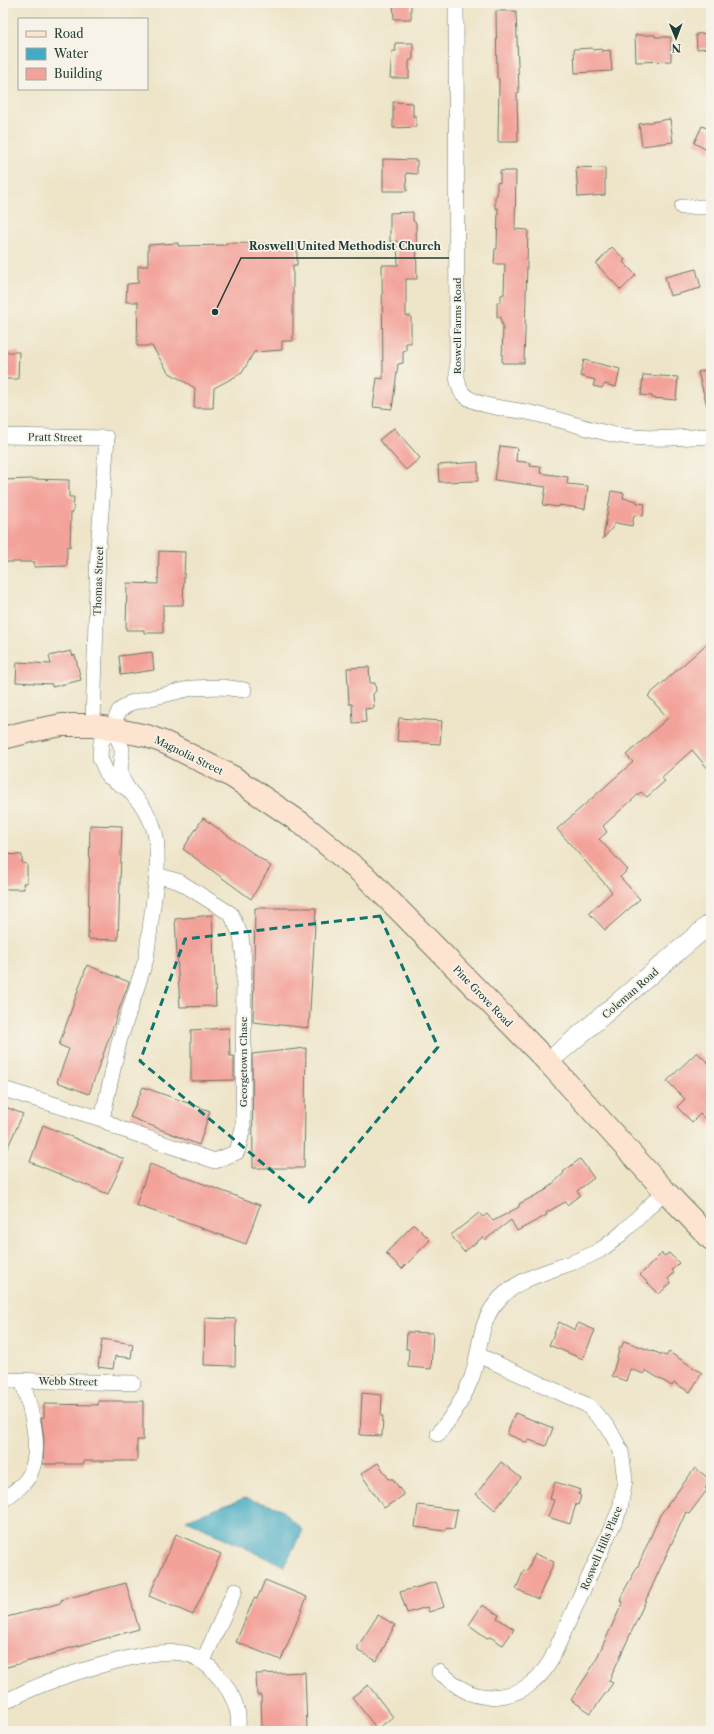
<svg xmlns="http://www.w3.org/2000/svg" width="714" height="1734" font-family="'Libre Caslon Text',serif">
<rect width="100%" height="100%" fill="#f7f3e8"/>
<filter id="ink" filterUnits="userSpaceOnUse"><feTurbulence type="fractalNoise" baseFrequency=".025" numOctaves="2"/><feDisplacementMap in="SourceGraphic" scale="8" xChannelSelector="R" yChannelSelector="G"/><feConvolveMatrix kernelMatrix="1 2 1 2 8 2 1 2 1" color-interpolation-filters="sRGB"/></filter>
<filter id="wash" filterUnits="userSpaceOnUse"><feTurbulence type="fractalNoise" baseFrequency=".012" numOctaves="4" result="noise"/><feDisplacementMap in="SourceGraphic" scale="16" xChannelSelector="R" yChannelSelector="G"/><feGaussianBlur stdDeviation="0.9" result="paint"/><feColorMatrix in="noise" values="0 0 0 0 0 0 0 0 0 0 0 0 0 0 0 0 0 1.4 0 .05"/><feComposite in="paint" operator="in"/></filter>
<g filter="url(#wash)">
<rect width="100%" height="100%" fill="#eee5c9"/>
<path fill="#44abc4" stroke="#32747c" d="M245 1498 279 1508 303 1530 284 1566 186 1520Z"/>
<g id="blocks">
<g fill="#f3a29a">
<path d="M393 3H411V19H394Z"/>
<path d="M496 11H516L519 93H517L518 142H498L499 79 497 78Z"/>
<path d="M711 33V48L697 49 696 34Z"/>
<path d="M635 35H655V37H671V61L636 62Z"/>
<path d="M395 43H413V59L409 61V78H390L392 51H396Z"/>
<path d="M592 48 593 50 601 49 602 51 610 50 612 71 575 73 574 49Z"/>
<path d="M393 102 413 103V116H416V127L393 128Z"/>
<path d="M670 119 673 142 642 146 639 124Z"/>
<path d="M702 126 711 130V152L694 143Z"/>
<path d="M383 159 417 160V174L406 173 407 191H383Z"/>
<path d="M576 167 605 168V195L578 197Z"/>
<path d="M500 171H516L515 229 528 230 524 363H502L503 324H501V317H497V302H501V295L504 294 505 264H494L495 249H497L498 208H495V197L497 195V182L500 183Z"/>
<path d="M413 212V221L416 223 417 279H406V316H411V343H406V350L403 351V363L398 364 392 409 373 407 377 378 383 379 382 265H398L397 241 390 242V213Z"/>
<path d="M178 243V246L226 245V243L297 244V265H293V341H282V350L254 352 242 373 214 388 213 408H194L195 388 168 372 152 346H137L138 302H126L127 284 138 283V266H148V245Z"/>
<path d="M612 247 625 260 623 262 636 275 621 290 596 264Z"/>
<path d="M696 269 701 288 670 296 665 277Z"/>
<path d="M3 352H19L18 379H3Z"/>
<path d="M584 360 620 369 616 387 605 384 602 388 593 386 595 380 580 376Z"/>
<path d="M711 369V406H707L698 372Z"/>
<path d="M643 375 678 377 676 400 652 398V396L641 395Z"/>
<path d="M394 428 420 458 406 470 379 440Z"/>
<path d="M500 446 517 448 516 461 531 463 530 466 541 467 540 473 568 477 567 484 588 486 585 509 559 505V507L543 505 546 487 495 480Z"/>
<path d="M478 462V481L439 482 438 465Z"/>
<path d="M31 479 69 480V497H74L73 512H71L70 547 67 546V566L34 567 35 562H3V480Z"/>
<path d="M611 491 624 493 623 498 637 501V503L645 504 643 516 634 515 632 526 616 523 603 539Z"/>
<path d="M159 551 185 552 183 605H163V633H144V630H126L127 583 158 584Z"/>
<path d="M711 640V772L692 750 661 778 665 781 647 797 641 792 603 826 607 832 599 839 628 870 620 877 640 899 605 930 589 913 612 892 557 829 633 762 626 755 668 718 648 696Z"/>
<path d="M71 651 73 656 75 655 81 680 52 687V684L16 682 17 662 51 664 49 656Z"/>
<path d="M152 652 154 670 121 675 119 656Z"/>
<path d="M369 667 370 683H375L376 691 373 694 374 708 365 709 366 722 353 723 352 704H349L347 668Z"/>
<path d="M399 718 442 721 440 744 397 741Z"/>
<path d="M203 818 271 866 251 899 183 849Z"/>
<path d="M90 825 122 826 118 940 88 939Z"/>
<path d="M3 854 22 855V863L27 864V883H23L24 889H3Z"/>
<path d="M255 908H316L309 1028 253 1022Z"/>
<path d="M212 915 216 1006 180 1007 175 919Z"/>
<path d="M87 965 129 982 89 1094 57 1082 69 1049 59 1045Z"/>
<path d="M229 1028 230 1056H234V1080L191 1081V1030Z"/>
<path d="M306 1048 304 1168H253L252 1054Z"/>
<path d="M697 1052 711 1066V1126L700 1114 692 1122 677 1107 685 1099 667 1081Z"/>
<path d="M143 1087 210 1111 199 1145 130 1117Z"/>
<path d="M3 1106 23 1114 3 1157Z"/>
<path d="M43 1125 124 1159 108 1194 30 1162Z"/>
<path d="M580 1159 594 1178 577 1191 580 1195 567 1205 565 1202 546 1213 547 1215 517 1231 511 1220 485 1240 483 1237 464 1252 451 1235 479 1213 483 1217 487 1214 493 1221 519 1207V1204L546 1190 564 1173 563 1172Z"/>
<path d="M150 1164 260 1205 246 1244 136 1205Z"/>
<path d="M414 1224 430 1240 402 1269 386 1253Z"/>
<path d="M662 1253 664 1256 669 1253 679 1263 672 1270 674 1273 668 1279 671 1283 659 1294 640 1275Z"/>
<path d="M205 1318 236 1319 235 1366 204 1365Z"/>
<path d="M559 1322 575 1330 578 1323 595 1330 583 1359 549 1345Z"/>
<path d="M407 1332 433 1333 431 1369 408 1367 409 1349H406Z"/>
<path d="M102 1339 133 1344 131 1358 115 1356 113 1369 98 1367Z"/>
<path d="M624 1341 666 1356 669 1352 702 1373 690 1392 674 1383 672 1386 645 1370 644 1374 630 1369 626 1381 612 1376 620 1347 621 1348Z"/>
<path d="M362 1393 382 1395 381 1416H383L382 1436 360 1435Z"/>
<path d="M98 1401H143V1440H137V1461H84V1464H43L44 1439 41 1418 44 1417V1404L98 1405Z"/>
<path d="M515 1413 553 1428 546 1446 529 1440 528 1443 507 1434Z"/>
<path d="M501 1462 521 1478 495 1510 476 1494Z"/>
<path d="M378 1463 389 1479H393L404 1495 384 1508 361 1474Z"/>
<path d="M695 1468 711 1480 705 1488 707 1490 689 1514 686 1512 609 1681 613 1683 591 1713 571 1700 594 1664 623 1602 620 1601 625 1589 638 1566 660 1515Z"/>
<path d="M555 1482 581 1490 579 1495 581 1496 578 1505 576 1504 570 1524 548 1517 554 1500 550 1499Z"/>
<path d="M418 1505 457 1510 454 1529 447 1528 445 1531 415 1527Z"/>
<path d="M176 1534 221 1554 193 1615 149 1596Z"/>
<path d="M535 1554 554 1562 538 1599 516 1589 524 1570 527 1571Z"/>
<path d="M265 1580 307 1597 281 1660 236 1642 254 1598 257 1599Z"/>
<path d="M436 1582 444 1607 429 1612 427 1607 407 1613 400 1592Z"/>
<path d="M126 1583 139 1629 56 1652V1654L3 1668V1618L61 1603V1600Z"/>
<path d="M482 1605 499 1615 497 1618 514 1629 503 1645 490 1637 487 1638 469 1625Z"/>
<path d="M378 1615 395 1625 377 1661 358 1651V1646Z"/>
<path d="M305 1672 307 1730 262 1731 261 1695H257L256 1674Z"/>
<path d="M368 1685 393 1717 377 1729 352 1697Z"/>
</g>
</g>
</g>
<g filter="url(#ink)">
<use href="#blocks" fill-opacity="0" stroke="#677868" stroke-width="1"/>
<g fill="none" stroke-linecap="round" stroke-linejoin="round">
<defs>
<g id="minor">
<path d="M456 3 457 377C458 383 459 390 463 394 477 408 517 409 536 414 563 420 589 430 616 435 648 440 679 438 711 436"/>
<path d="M682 207H711"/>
<path d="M3 436 107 438 98 549 93 725"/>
<path d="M126 788 108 776 100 758 101 742 112 727 119 711 130 703 192 688 222 687 244 690"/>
<path d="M3 1089 102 1119 118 1128 215 1161 237 1152 243 1128 244 960 241 936 231 914 180 882 157 875C157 847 160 832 143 807 137 798 127 791 123 780 117 767 123 760 122 750 121 743 115 734 112 727"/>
<path d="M102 1119 119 1042 146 959 157 875"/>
<path d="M3 1380 133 1383"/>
<path d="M438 1434C452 1417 464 1399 472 1377 480 1353 479 1323 496 1303 521 1271 567 1270 600 1250 624 1235 644 1210 665 1191"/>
<path d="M3 1500C12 1493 25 1485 30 1474 43 1447 30 1407 22 1380"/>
<path d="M203 1661 235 1590"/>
<path d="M439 1672C448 1678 456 1686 464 1690 485 1702 517 1697 534 1681 542 1675 546 1668 551 1660L620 1509 625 1480 621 1451 608 1427 587 1405 478 1355"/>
<path d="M3 1703C39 1683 77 1671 117 1661 138 1656 161 1650 183 1653 207 1657 231 1687 237 1710 239 1716 238 1724 238 1731"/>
</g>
<path id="tertiary" d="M548 1062 711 923"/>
<path id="secondary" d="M3 738 31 731 62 725H93L147 736 166 743 233 777 301 823 364 875 403 914 548 1062 665 1191 711 1239"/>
</defs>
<use href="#minor" stroke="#677868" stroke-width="16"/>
<use href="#tertiary" stroke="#677868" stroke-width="20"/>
<use href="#secondary" stroke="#677868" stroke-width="24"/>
<use href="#minor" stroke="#fff" stroke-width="15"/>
<use href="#tertiary" stroke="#fff" stroke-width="19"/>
<use href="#secondary" stroke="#fde4d1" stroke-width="22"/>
</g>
</g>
<path fill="none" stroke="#0f766e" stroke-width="3" stroke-dasharray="8 5" stroke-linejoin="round" d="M380 916 438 1047 309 1202 140 1061 185 939Z"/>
<g text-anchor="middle" stroke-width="3.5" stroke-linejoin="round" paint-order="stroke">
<g font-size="10" fill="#1f3d34" stroke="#f7f3e8">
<text transform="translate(457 326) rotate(-90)" y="4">Roswell Farms Road</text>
<text transform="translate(55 437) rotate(1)" y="4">Pratt Street</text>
<text transform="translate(98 581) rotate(-88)" y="4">Thomas Street</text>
<text transform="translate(189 755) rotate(26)" y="4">Magnolia Street</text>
<text transform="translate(630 993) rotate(-41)" y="4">Coleman Road</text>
<text transform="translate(483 996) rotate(46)" y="4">Pine Grove Road</text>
<text transform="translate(243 1062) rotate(-90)" y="4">Georgetown Chase</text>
<text transform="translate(68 1381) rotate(1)" y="4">Webb Street</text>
<text transform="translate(601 1548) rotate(-67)" y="4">Roswell Hills Place</text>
</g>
</g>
<path fill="none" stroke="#1f3d34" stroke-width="1.5" d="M215 312L241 258H449"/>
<circle fill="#1f3d34" stroke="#f7f3e8" stroke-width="1.5" cx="215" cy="312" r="4"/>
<g font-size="11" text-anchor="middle" font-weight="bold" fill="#1f3d34" stroke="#f7f3e8" stroke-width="3.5" stroke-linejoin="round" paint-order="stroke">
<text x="345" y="250">Roswell United Methodist Church</text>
</g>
<rect width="714" height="1734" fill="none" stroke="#f7f3e8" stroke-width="16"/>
<rect x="18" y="18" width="130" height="72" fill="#f7f3e8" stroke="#a1aaa0"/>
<rect x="26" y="31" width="20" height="6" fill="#fde4d1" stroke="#a1aaa0"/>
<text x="54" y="38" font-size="12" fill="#1f3d34">Road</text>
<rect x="26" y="48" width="20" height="12" fill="#44abc4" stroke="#a1aaa0"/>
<text x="54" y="58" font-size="12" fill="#1f3d34">Water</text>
<rect x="26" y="68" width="20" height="12" fill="#f3a29a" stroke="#a1aaa0"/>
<text x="54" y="78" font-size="12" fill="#1f3d34">Building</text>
<g transform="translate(676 38) rotate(179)" stroke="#f7f3e8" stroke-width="3" paint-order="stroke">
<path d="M0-3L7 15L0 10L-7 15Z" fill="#1f3d34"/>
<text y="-6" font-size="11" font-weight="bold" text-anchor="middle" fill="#1f3d34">N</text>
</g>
</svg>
